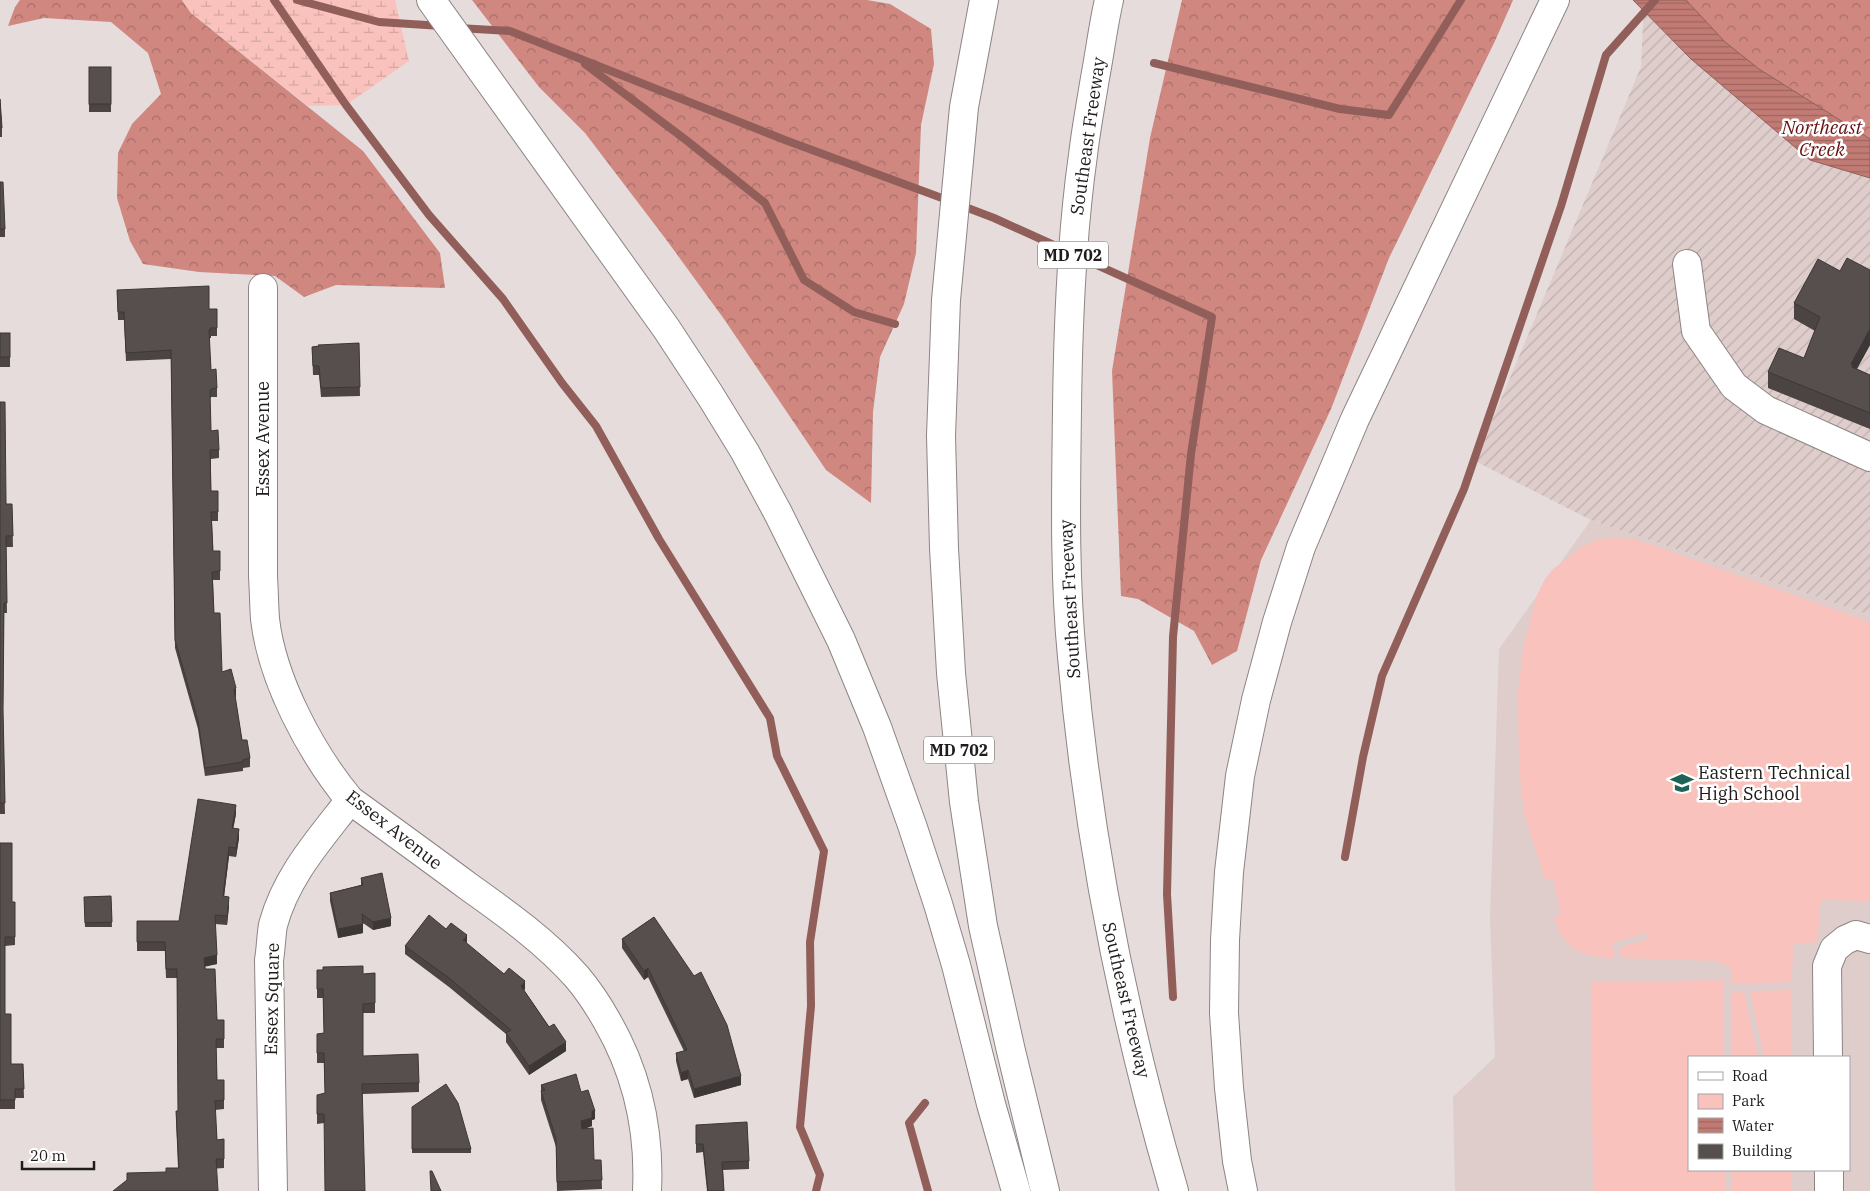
<svg xmlns="http://www.w3.org/2000/svg" width="1870" height="1191" font-family="'IBM Plex Serif',serif">
<defs>
<pattern id="industrial-furrows" width="10" height="10" patternUnits="userSpaceOnUse" patternTransform="scale(1.25)"><rect width="10" height="10" fill="#decdcb"/><path d="M-1 1l2-2M0 10L10 0M9 11l2-2" fill="none" stroke="#beafae"/></pattern>
<pattern id="forest-crowns" width="20" height="18" patternUnits="userSpaceOnUse" patternTransform="scale(1.25)"><rect width="20" height="18" fill="#cf8780"/><path d="M2 6a3 3 0 1 1 6 0M12 15a3 3 0 1 1 6 0" fill="none" stroke="#a76e68"/></pattern>
<pattern id="wetland-marsh" width="20" height="14" patternUnits="userSpaceOnUse" patternTransform="scale(1.25)"><rect width="20" height="14" fill="#f9c2bc"/><path d="M1 5h8M5 5V1M11 12h8M15 12V8" fill="none" stroke="#d5a6a1"/></pattern>
<pattern id="water-rules" width="6" height="5" patternUnits="userSpaceOnUse" patternTransform="scale(1.25)"><rect width="6" height="5" fill="#c27b74"/><path d="M0 2.5h6" fill="none" stroke="#9d645e"/></pattern>
</defs>
<rect width="100%" height="100%" fill="#e5dcdb"/>
<path fill="#decdcb" fill-rule="evenodd" d="M1591 520 1870 615V1191H1455L1453 1097 1495 1057 1490 917 1499 649ZM1689 1057H1849V1170H1689Z"/>
<path fill="url(#industrial-furrows)" d="M1644 0H1870V615L1591 520 1475 461 1641 67Z"/>
<g fill="#f9c2bc">
<path d="M1616 538 1635 539 1870 622V901L1821 900 1817 942 1794 944 1791 982 1737 984 1732 981 1731 968 1717 961 1622 958 1619 950 1625 945 1647 940 1646 933 1612 943 1615 955 1611 959C1580 955 1562 949 1554 917L1561 914 1553 879 1545 880 1524 814 1519 767 1518 692 1524 645 1537 595 1545 579 1553 569 1583 546 1600 539Z"/>
<path d="M1723 980 1724 1057H1689V1170H1726V1191H1593L1591 982Z"/>
<path d="M1791 990V1057H1764L1750 991Z"/>
<path d="M1738 991H1744L1758 1057H1732V994Z"/>
<path d="M1732 1170H1789L1791 1171V1191H1732Z"/>
</g>
<g fill="url(#forest-crowns)">
<path d="M20 0H182L191 13 363 151 440 253 445 288 336 285 304 297 275 276 199 272 143 264 130 241 117 198 118 153 132 124 161 94 148 53 111 22 44 18 8 26 15 7Z"/>
<path d="M472 0H867L890 4 931 29 934 64 921 125 916 253 904 304 880 357 873 412 871 503 826 470 724 319 665 238 585 133 539 87Z"/>
<path d="M1182 0H1513L1495 41 1389 258 1331 409 1261 560 1237 651 1212 665 1194 631 1138 599 1121 596 1112 371 1150 138Z"/>
<path d="M1686 0H1870V139L1759 69 1725 42Z"/>
</g>
<path fill="url(#wetland-marsh)" d="M182 0H395L409 61 346 105 308 106 191 13Z"/>
<path fill="url(#water-rules)" stroke="#915e59" d="M1633 0H1686L1725 42 1759 69 1870 139V178L1810 160 1691 59Z"/>
<g fill="none" stroke-linecap="round" stroke-linejoin="round">
<g stroke="#915e59" stroke-width="8">
<path d="M274 0 346 105 429 215 503 299 562 383 596 426 659 539 770 718 777 756 824 851 810 942 811 1006 800 1127 820 1175 816 1191"/>
<path d="M297 0 379 22 442 26"/>
<path d="M458 28 510 31 785 140 950 201"/>
<path d="M1154 63 1340 109 1389 115 1461 0"/>
<path d="M585 64 686 140 765 203 804 280 854 312 895 324"/>
<path d="M960 205 994 218 1067 251"/>
<path d="M1077 256 1212 317 1191 454 1173 637 1167 894 1173 997"/>
<path d="M1345 857 1363 757 1382 676 1464 489 1561 206 1606 55 1655 0"/>
<path d="M925 1103 909 1123 928 1191"/>
</g>
<defs>
<g id="minor">
<path d="M1687 264 1696 331 1734 386 1766 410 1870 457"/>
<path d="M263 288V577C264 591 264 605 265 619 272 680 311 753 350 800 390 829 430 858 469 887 507 914 546 942 577 977 588 990 598 1005 607 1021 637 1073 650 1130 647 1191"/>
<path d="M1828 1057 1827 966 1834 949 1845 940 1856 935 1870 939"/>
<path d="M1829 1170V1191"/>
<path d="M273 1191 269 960C271 949 271 936 273 925 286 876 320 839 350 800"/>
</g>
<g id="highway">
<path d="M431 0 666 328 710 395 745 452 778 513 841 640 877 727 912 825 938 904 956 965 991 1104 1016 1191"/>
<path d="M984 0 964 107 946 300 941 436 944 548 951 673 964 802 983 926 1011 1051 1045 1191"/>
<path d="M1109 0C1103 26 1100 52 1095 78 1091 103 1086 129 1083 155 1071 239 1068 325 1067 409 1066 491 1064 574 1072 657 1088 838 1123 1017 1174 1191"/>
<path d="M1243 1191 1237 1161 1229 1088 1224 1013 1225 940 1229 872 1240 776 1256 700 1277 622 1301 547 1355 419 1555 0"/>
</g>
</defs>
<use href="#minor" stroke="#8d8584" stroke-width="30"/>
<use href="#highway" stroke="#8d8584" stroke-width="30"/>
<use href="#minor" stroke="#fff" stroke-width="28"/>
<use href="#highway" stroke="#fff" stroke-width="28"/>
</g>
<g fill="#4b4443">
<rect x="89" y="67" width="22" height="45"/>
<path d="M0 99 2 128V137H0Z"/>
<path d="M0 182 5 229V237H0Z"/>
<path d="M1870 270V345L1857 369 1870 375V429L1768 388V372L1804 358 1815 331 1794 319V303L1840 271Z"/>
<path d="M117 290 209 309H217V336H211V338H209L211 370 217 388V397H211L210 399 211 431 219 450V458L211 459V491H218V521H212L213 551 220 571V580H213L214 613 222 672 236 697H235L242 740 250 758V767L243 768V771L205 776 198 729 175 648 171 359 126 361 124 320H118Z"/>
<rect x="0" y="333" width="10" height="34"/>
<path d="M359 343 360 396 321 397 319 375H313L312 347Z"/>
<path d="M0 402 6 504H12L13 547H6L7 613H4L3 714 5 814H0Z"/>
<path d="M236 814 233 828 239 838 236 857 229 856 224 896 229 906 227 925 215 924 217 964 205 966 217 1020H224V1048H216L217 1080H224V1109L215 1110 217 1140 224 1139V1168L166 1172 178 1168 176 1120V1111H178L177 978H166L165 951H137V921H179Z"/>
<path d="M0 843 12 902H15V945L5 946V1014L11 1064H23L24 1098H15V1109H0Z"/>
<path d="M361 878 391 926 373 930 363 923V933L338 938 330 901V893L361 885Z"/>
<path d="M111 896 112 927H85L84 897Z"/>
<path d="M654 917 741 1085 694 1098 688 1079 681 1081 676 1061V1053L684 1051 648 977 644 980 622 948V939Z"/>
<path d="M446 929 467 944 504 974 525 989 524 990 566 1051 529 1075 506 1042V1034L449 987 405 954V946Z"/>
<path d="M317 970 363 974 375 973V1013H363V1056L419 1083V1092L363 1094 324 1123 317 1124V1104L325 1093 324 1063H317V1034L324 1033 323 998H317Z"/>
<path d="M541 1085 581 1092 595 1119 592 1120V1126L584 1129 594 1160H601L602 1189 557 1191 556 1147 541 1100Z"/>
<path d="M412 1107 471 1149V1153H412Z"/>
<path d="M696 1125 749 1161V1169L723 1170 724 1191H707L703 1152 696 1153Z"/>
</g>
<g fill="#3d3737">
<path d="M1870 329V345L1853 375 1851 364Z"/>
<path d="M236 688V697H234V689Z"/>
<path d="M236 805V814L232 836V828Z"/>
<path d="M239 829V838L236 857V848Z"/>
<path d="M229 847V856L223 905V896Z"/>
<path d="M229 897V906L227 925V916Z"/>
<path d="M391 918V926L373 930V922Z"/>
<path d="M363 924V933L338 938V929Z"/>
<path d="M467 935V943L463 940Z"/>
<path d="M217 955V964L204 967V958Z"/>
<path d="M648 968V977L644 980V971Z"/>
<path d="M525 981V989L521 994V986Z"/>
<path d="M566 1042V1051L529 1075V1066Z"/>
<path d="M688 1070V1079L681 1081V1073Z"/>
<path d="M741 1076V1085L694 1098V1089Z"/>
<path d="M592 1111H595V1119L592 1120V1126L581 1130V1121Z"/>
</g>
<g fill="#574f4e" stroke="#3d3737">
<rect x="89" y="67" width="22" height="37"/>
<path d="M0 99 2 128H0Z"/>
<path d="M0 182H3L5 229H0Z"/>
<path d="M1847 258 1870 270V329L1851 364 1853 365 1852 367 1870 375V413L1768 372 1779 348 1804 358 1820 317 1794 303 1818 259 1840 271Z"/>
<path d="M209 286V309H217V328H210L211 330H209L211 370 216 369 217 388 211 389 210 391 211 431 218 430 219 450H210L211 491H218V512H211L213 551H220V571L212 572 214 613H220L222 672 231 669 236 688 234 689 242 740H247L250 758 243 760V762L205 768 198 721 175 640 171 350 126 353 124 312H118L117 290Z"/>
<rect x="0" y="333" width="10" height="24"/>
<path d="M359 343 360 387 321 388 319 366H313L312 347 319 346 318 345Z"/>
<path d="M0 402H5L6 504H12L13 536H6L7 603H4L3 709 5 803H0Z"/>
<path d="M198 799 236 805 232 828 239 829 236 848 229 847 223 896 229 897 227 916 215 915 217 955 204 958 205 969H215L217 1020H224V1039H216L217 1080H224V1100L215 1101 217 1140 224 1139V1159H216L218 1191H113L127 1180V1173L166 1172V1168H179L176 1111H178L177 969H166L165 942H137V921H179Z"/>
<path d="M0 843H12V902H15V937H5V1014H11V1064H23L24 1089H15V1100H0Z"/>
<path d="M382 873 391 918 373 922 362 914 363 924 338 929 330 893 363 885 361 878Z"/>
<path d="M111 896 112 922 85 923 84 897Z"/>
<path d="M429 915 446 929 451 923 467 935 463 940 504 974 509 968 525 981 521 986 549 1027 554 1024 566 1042 529 1066 506 1033 511 1030 449 978 405 946Z"/>
<path d="M654 917 694 976 701 972 727 1025 741 1076 694 1089 688 1070 681 1073 676 1053 687 1050 648 968 644 971 622 939Z"/>
<path d="M363 966V974L375 973V1003L363 1004V1056L418 1054 419 1083 362 1084 365 1191H325L324 1114H317V1095L325 1093 324 1053H317V1034L324 1033 323 989H317V970H323V967Z"/>
<path d="M576 1074 581 1092 588 1090 595 1111H592V1118L581 1121 582 1129 593 1128 594 1160H601L602 1180 557 1182 556 1139 541 1091 545 1090 541 1085Z"/>
<path d="M446 1084 458 1103 471 1149H412V1107Z"/>
<path d="M747 1122 749 1161 722 1162 724 1191H708L703 1144H696V1125Z"/>
<path d="M430 1171H432L441 1191H431Z"/>
</g>
<defs>
<symbol id="school-bare" viewBox="-9 -9 18 18"><path d="M0-5L7-2L0 1L-7-2ZM-4 1L0 2.5L4 1V4Q0 6-4 4Z" fill="#1e6355" stroke="#fff" stroke-width="2.5" paint-order="stroke"/></symbol>
</defs>
<g fill-rule="evenodd">
<use href="#school-bare" x="1666" y="767" width="32" height="32"/>
</g>
<g text-anchor="middle" stroke-width="5" stroke-linejoin="round" paint-order="stroke">
<g fill="#fff" stroke="#62605f" stroke-width="1">
<rect x="1038" y="241.5" width="70" height="27" rx="4"/>
<rect x="924" y="736.5" width="70" height="27" rx="4"/>
</g>
<g font-size="16" font-weight="bold" fill="#1f1c1b">
<text x="1073" y="261">MD 702</text>
<text x="959" y="756">MD 702</text>
</g>
<g font-size="18" fill="#1f1c1b" stroke="#fff">
<text transform="translate(1088 136) rotate(-82)" y="6">Southeast Freeway</text>
<text transform="translate(263 439) rotate(-90)" y="6">Essex Avenue</text>
<text transform="translate(1070 599) rotate(-93)" y="6">Southeast Freeway</text>
<text transform="translate(394 830) rotate(38)" y="6">Essex Avenue</text>
<text transform="translate(272 999) rotate(-89)" y="6">Essex Square</text>
<text transform="translate(1126 1000) rotate(77)" y="6">Southeast Freeway</text>
</g>
<g font-size="18" fill="#1f1c1b" stroke="#fff" text-anchor="start">
<text x="1698" y="779">Eastern Technical<tspan x="1698" dy="21">High School</tspan></text>
</g>
<g font-size="19" font-style="italic" fill="#671011" stroke="#fff">
<text x="1822" y="134">Northeast<tspan x="1822" dy="22">Creek</tspan></text>
</g>
</g>
<rect x="1688" y="1056" width="162" height="115" fill="#ffffff" stroke="#a5a4a4"/>
<rect x="1698" y="1072" width="25" height="8" fill="#ffffff" stroke="#a5a4a4"/>
<text x="1732" y="1081" font-size="15" fill="#1f1c1b">Road</text>
<rect x="1698" y="1094" width="25" height="15" fill="#f9c2bc" stroke="#a5a4a4"/>
<text x="1732" y="1106" font-size="15" fill="#1f1c1b">Park</text>
<rect x="1698" y="1118" width="25" height="15" fill="url(#water-rules)" stroke="#a5a4a4"/>
<text x="1732" y="1131" font-size="15" fill="#1f1c1b">Water</text>
<rect x="1698" y="1144" width="25" height="15" fill="#574f4e" stroke="#a5a4a4"/>
<text x="1732" y="1156" font-size="15" fill="#1f1c1b">Building</text>
<path d="M22 1161v8h72v-8" fill="none" stroke="#1f1c1b" stroke-width="2.5"/>
<text x="30" y="1161" font-size="15" fill="#1f1c1b" stroke="#ffffff" stroke-width="4" paint-order="stroke">20 m</text>
</svg>
